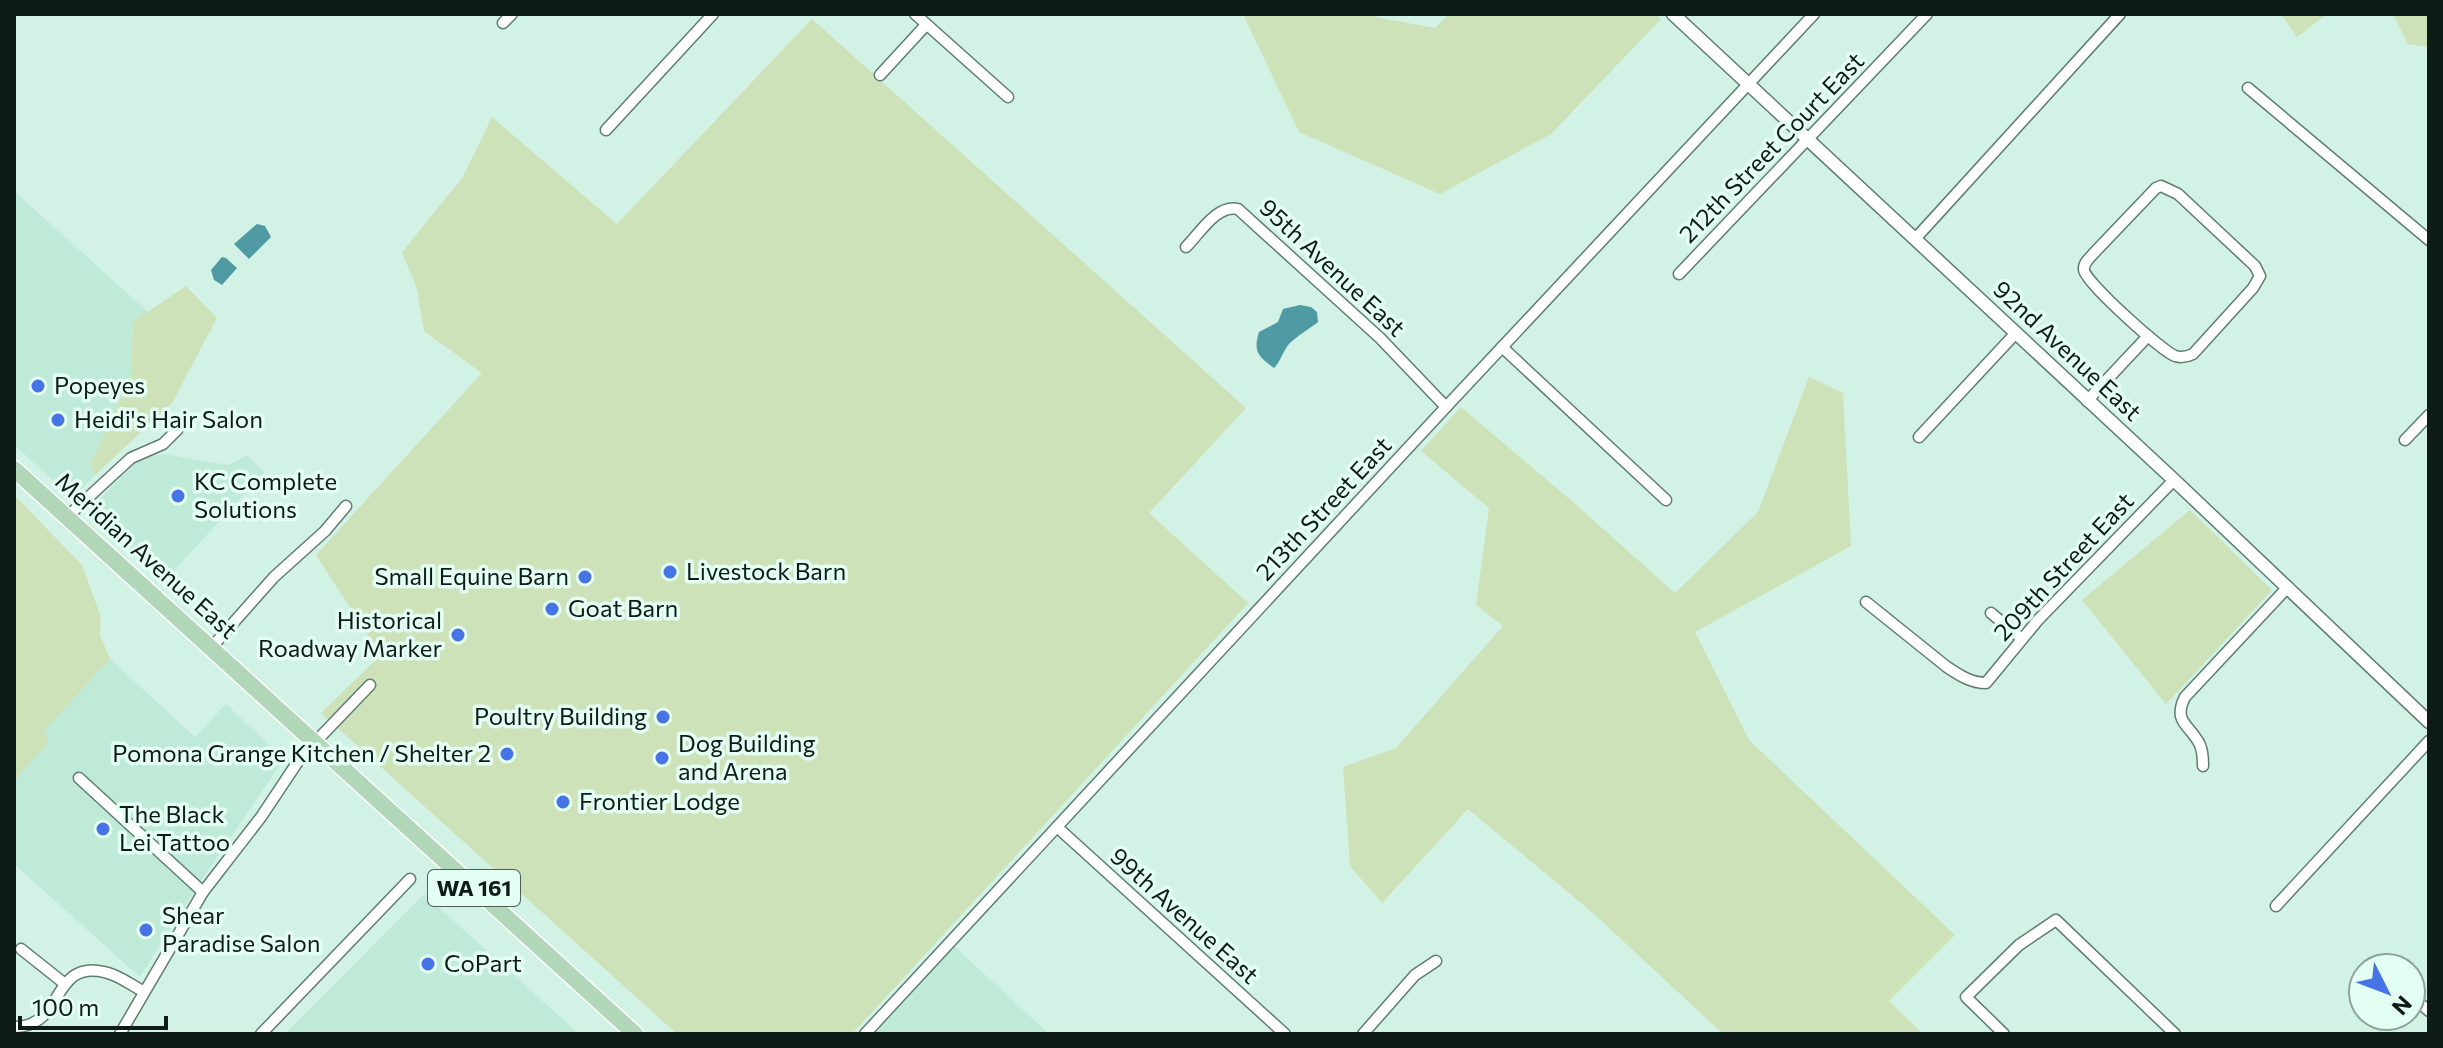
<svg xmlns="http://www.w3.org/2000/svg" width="2443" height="1048" font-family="Commissioner,sans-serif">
<rect width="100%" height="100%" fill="#d1f2e4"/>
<g fill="#c0ead8">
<path d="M14 191 148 312 133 322 131 376 91 463 94 476 73 498 14 445Z"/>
<path d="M163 454 228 465 248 455 264 473 165 580 88 511 135 463 145 457Z"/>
<path d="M110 659 195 737 226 704 284 759 203 878 140 977 14 864V781L48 742 44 731Z"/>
<path d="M424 894 579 1034H285Z"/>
<path d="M954 946 1049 1034H871Z"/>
</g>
<g fill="#cde2b8">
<path d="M1243 14H1374L1375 17 1435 28 1449 14H1655L1661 19 1551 134 1440 194 1299 132Z"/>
<path d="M2281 14H2327L2297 37Z"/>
<path d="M2393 14H2429V47L2408 44Z"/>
<path d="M812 19 1246 408 1149 513 1248 603 852 1034H677L321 713 381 655 316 555 482 373 424 331 417 289 402 252 463 177 492 117 617 224Z"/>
<path d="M186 286 217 318 172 403 94 476 91 463 131 376 133 322Z"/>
<path d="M1809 377 1843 393 1851 546 1695 632 1749 740 1955 935 1889 1001 1923 1034H1723L1593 913 1468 809 1382 903 1350 866 1343 767 1396 748 1503 626 1476 605 1489 508 1421 451 1461 407 1574 503 1675 593 1758 512Z"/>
<path d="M14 495 82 565 101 617 100 635 110 659 44 731 49 742 14 781Z"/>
<path d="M2190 510 2272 590 2166 704 2082 600Z"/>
</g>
<g fill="#509aa4">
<path d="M257 224 265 226 271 237 249 259 234 244Z"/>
<path d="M222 257 226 258 237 268 222 285 214 280 211 270Z"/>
<path d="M1300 305 1311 307 1317 312 1318 322C1309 329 1297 336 1289 344 1283 351 1281 361 1274 368 1258 356 1253 352 1259 332L1278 322 1283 309Z"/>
</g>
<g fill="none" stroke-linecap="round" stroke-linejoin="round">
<defs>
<g id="minor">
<path d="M915 14 1008 97"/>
<path d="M503 23 512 14"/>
<path d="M880 75 926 25"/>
<path d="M2248 88 2429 240"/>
<path d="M606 130 713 14"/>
<path d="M2161 186 2178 194 2255 266 2260 276 2253 288 2193 354C2187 357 2182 358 2175 356 2162 351 2084 281 2084 270 2083 263 2089 259 2093 254L2156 188Z"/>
<path d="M1915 239 2120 14"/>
<path d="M1186 247C1200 233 1217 204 1238 209L1380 338 1446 407"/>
<path d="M1679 274 1927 14"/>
<path d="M1502 347 1666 500"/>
<path d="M2087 401 2148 336"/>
<path d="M1919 437 2015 334"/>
<path d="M2405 440 2429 415"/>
<path d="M67 517 131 458 163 444 178 429"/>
<path d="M1866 602 1947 667C1959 675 1971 683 1986 683L2038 620 2174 480"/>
<path d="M1991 613 2022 639"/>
<path d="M211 648 274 577 325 531 346 506"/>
<path d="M2203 766C2203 759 2203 752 2200 745 2191 725 2172 723 2185 697L2288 587"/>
<path d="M79 778 203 892"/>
<path d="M1057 827 1285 1034"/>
<path d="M2276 906 2429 741"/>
<path d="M21 949 65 984"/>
<path d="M2411 996 2429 1011"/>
<path d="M14 1027C22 1027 31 1025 38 1020 61 1005 61 962 104 972 117 974 131 985 143 991"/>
<path d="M120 1034 203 892 261 817 301 757 370 685"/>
<path d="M261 1034 410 879"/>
<path d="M865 1034 1446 407 1814 14"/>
<path d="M1363 1034 1415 975 1436 961"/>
<path d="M2004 1034 1966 997 2019 945 2056 920 2175 1034"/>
</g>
<path id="tertiary" d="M1673 14 2174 480 2429 722"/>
<path id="primary" d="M14 469 635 1034"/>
</defs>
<use href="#minor" stroke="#5f7e71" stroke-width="13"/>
<use href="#tertiary" stroke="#5f7e71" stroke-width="15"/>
<use href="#primary" stroke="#fff" stroke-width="19"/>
<use href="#minor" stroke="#fff" stroke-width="10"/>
<use href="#tertiary" stroke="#fff" stroke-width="12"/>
<use href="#primary" stroke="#b1d7b8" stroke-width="16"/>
</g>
<g fill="#4674e6" stroke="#e3fef2" stroke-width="3">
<circle cx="38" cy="386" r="8"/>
<circle cx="58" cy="420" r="8"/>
<circle cx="178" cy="496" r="8"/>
<circle cx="670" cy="572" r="8"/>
<circle cx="585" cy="577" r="8"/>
<circle cx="552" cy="609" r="8"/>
<circle cx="458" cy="635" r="8"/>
<circle cx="663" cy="717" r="8"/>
<circle cx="507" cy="754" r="8"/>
<circle cx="662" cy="758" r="8"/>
<circle cx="563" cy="802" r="8"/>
<circle cx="103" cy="829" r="8"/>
<circle cx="146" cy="930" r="8"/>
<circle cx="428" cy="964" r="8"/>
</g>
<g text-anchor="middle" stroke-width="7" stroke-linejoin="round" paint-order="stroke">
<rect fill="#e3fef2" stroke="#4f5f58" stroke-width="2" x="428" y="870" width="92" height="36" rx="6"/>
<g font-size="22" font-weight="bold" fill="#0f1b16">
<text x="474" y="896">WA 161</text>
</g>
<g font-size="24" fill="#0f1b16" stroke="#e3fef2">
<text transform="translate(1772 148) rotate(-46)" y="8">212th Street Court East</text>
<text transform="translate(1332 268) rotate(43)" y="8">95th Avenue East</text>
<text transform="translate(2067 351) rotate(43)" y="8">92nd Avenue East</text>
<text transform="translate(1324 509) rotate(-47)" y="8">213th Street East</text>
<text transform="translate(146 556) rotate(42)" y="8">Meridian Avenue East</text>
<text transform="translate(2064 567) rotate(-47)" y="8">209th Street East</text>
<text transform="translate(1184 916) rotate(42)" y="8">99th Avenue East</text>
</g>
<g font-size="24" fill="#0f1b16" stroke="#e3fef2" text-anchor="start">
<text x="54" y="394">Popeyes</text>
<text x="74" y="428">Heidi's Hair Salon</text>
<text x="194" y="490">KC Complete<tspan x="194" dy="28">Solutions</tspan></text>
<text x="686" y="580">Livestock Barn</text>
<text x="569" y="585" text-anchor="end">Small Equine Barn</text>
<text x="568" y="617">Goat Barn</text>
<text x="442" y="629" text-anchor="end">Historical<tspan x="442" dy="28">Roadway Marker</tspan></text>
<text x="647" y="725" text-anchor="end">Poultry Building</text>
<text x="678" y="752">Dog Building<tspan x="678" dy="28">and Arena</tspan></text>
<text x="491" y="762" text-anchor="end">Pomona Grange Kitchen / Shelter 2</text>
<text x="579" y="810">Frontier Lodge</text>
<text x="119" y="823">The Black<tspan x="119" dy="28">Lei Tattoo</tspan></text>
<text x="162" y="924">Shear<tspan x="162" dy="28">Paradise Salon</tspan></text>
<text x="444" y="972">CoPart</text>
</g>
</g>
<rect width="2443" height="1048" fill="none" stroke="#0f1b16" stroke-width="32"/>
<g transform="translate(2387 992) rotate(132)"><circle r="38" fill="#e3fef2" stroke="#8ea39a" stroke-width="2"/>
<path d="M0-6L14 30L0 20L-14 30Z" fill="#4674e6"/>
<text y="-12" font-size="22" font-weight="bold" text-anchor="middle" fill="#0f1b16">N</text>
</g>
<path d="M20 1016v12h146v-12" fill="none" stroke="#0f1b16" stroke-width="4"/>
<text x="32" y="1016" font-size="24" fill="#0f1b16" stroke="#e3fef2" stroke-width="6" paint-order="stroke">100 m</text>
</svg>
